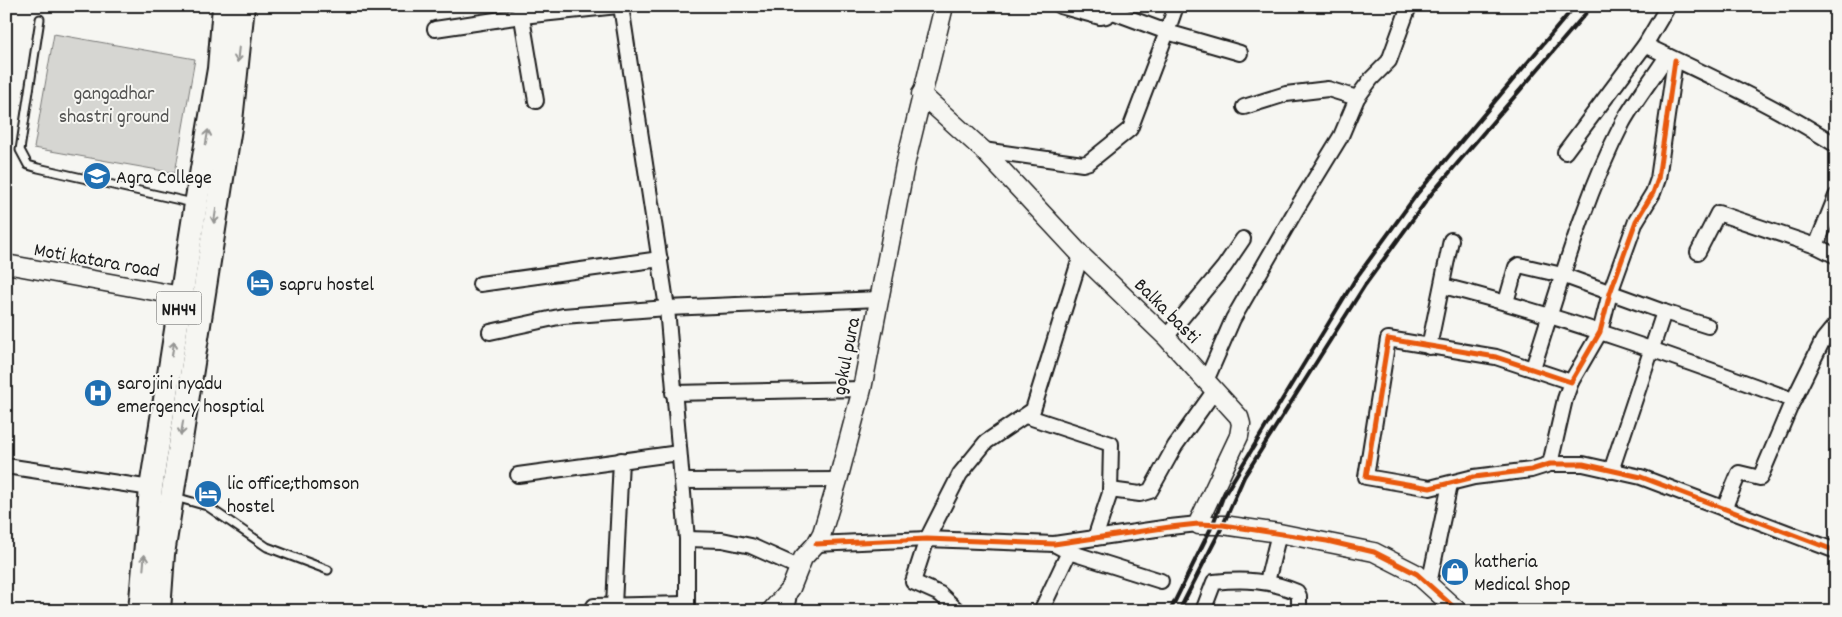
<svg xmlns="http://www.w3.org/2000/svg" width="1842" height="617" font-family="Dekko,sans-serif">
<rect width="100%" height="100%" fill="#f6f6f2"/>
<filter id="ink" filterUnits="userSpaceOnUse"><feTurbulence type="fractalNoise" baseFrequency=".02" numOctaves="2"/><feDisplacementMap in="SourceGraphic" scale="10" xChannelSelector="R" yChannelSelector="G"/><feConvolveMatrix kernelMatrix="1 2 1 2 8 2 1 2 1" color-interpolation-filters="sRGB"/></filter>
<g filter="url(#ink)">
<path fill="#d6d6d2" stroke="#797977" d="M54 34 195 59 175 173 34 148Z"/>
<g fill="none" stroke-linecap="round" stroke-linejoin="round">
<defs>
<g id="service">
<path d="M40 19 20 150 28 165 38 168 193 203"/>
<path d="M175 497 207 506 267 547 328 570"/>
</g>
<g id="minor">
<path d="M520 6 536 101"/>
<path d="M621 6 667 308 687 539V611"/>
<path d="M1176 6 1167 32 1240 53"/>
<path d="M435 29 522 16 618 6"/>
<path d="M1645 45C1710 76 1776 106 1836 145"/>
<path d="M1675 60 1658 179 1653 193 1636 221 1610 293 1600 332 1571 382 1496 357 1388 339 1366 477 1430 488 1474 477 1531 470 1550 464H1583L1641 477 1836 551"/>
<path d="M1244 107 1286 94 1328 89 1357 98"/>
<path d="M983 150 1083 164 1089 162 1130 129 1167 32 1113 12 1106 16 1100 17 1060 6"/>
<path d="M1565 152 1645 45 1668 6"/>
<path d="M1816 246 1836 196"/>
<path d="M1698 252 1718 213 1816 246 1836 256"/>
<path d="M480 284 660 259"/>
<path d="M1443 286C1562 316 1678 358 1793 400L1760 478 1739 473 1724 509"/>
<path d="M1506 302 1516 267 1519 265 1562 275 1664 312 1708 326"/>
<path d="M490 332 563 316 667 308 879 299"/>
<path d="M1166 337 1224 267 1243 239"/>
<path d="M1429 347 1451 240"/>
<path d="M1533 368C1560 285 1583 200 1623 122 1636 99 1653 78 1667 56"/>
<path d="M1206 381 1233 319 1297 208 1341 136 1357 98 1371 79 1389 61 1409 6"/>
<path d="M673 393 862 389"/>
<path d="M1793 401 1823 340 1836 324"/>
<path d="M1026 416 1111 444 1110 493 1095 538"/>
<path d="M1550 464 1565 399 1571 382"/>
<path d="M6 466 151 488"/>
<path d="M1611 471 1664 312"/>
<path d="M518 475 679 453"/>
<path d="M682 481 838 480"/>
<path d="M1110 490 1140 494 1150 491 1175 446 1215 390"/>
<path d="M687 539 722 540 751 546 798 567"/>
<path d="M816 544 927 539 1054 544 1170 527 1198 524"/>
<path d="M1054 544 1069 552 1161 581"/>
<path d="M1267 582 1279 533"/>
<path d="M1429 584 1450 484"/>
<path d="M594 606 687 604"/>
<path d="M614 606 621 460"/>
<path d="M786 611 790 588"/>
<path d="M958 611 940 594 913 582 927 539 960 474 986 442 1033 410 1081 255"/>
<path d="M1041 611 1069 552"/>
<path d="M1203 611 1214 582C1244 579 1270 580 1297 592L1299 596V611"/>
</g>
<g id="tertiary">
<path d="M921 94 983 150 1081 255 1166 337 1239 417 1241 424 1239 436 1198 523 1199 525H1223L1279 533 1374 552 1417 574 1458 611"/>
<path d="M6 264 181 296"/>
<path d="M771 611 791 588 803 558 816 544 822 533 838 480 862 389 905 165 944 6"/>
</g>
<g id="trunk">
<path d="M140 611 151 488 195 210 219 69 224 6"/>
<path d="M159 611 163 554 231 121 243 6"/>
</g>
</defs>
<use href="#service" stroke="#1c1c1c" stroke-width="11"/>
<use href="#minor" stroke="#1c1c1c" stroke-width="18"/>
<use href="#tertiary" stroke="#1c1c1c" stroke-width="21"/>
<use href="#trunk" stroke="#1c1c1c" stroke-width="26"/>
<use href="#service" stroke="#f6f6f2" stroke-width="7"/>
<use href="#minor" stroke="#f6f6f2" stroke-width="14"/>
<use href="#tertiary" stroke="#f6f6f2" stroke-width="18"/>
<use href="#trunk" stroke="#f6f6f2" stroke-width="22"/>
<g stroke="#1c1c1c" stroke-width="4">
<path d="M1170 611 1213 524 1223 497 1356 278 1417 194 1575 6"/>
<path d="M1179 611 1223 525 1244 477 1365 285 1432 193 1592 6"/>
</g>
<defs>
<g id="cycleway">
<path d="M1675 60 1658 179 1653 193 1636 221 1610 293 1600 332 1571 382 1496 357 1388 339 1366 477 1430 488 1474 477 1531 470 1550 464H1583L1641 477 1836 551"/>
<path d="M816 544 927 539 1054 544 1170 527 1198 524 1223 525 1327 541 1374 552 1417 574 1458 611"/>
</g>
</defs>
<use href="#cycleway" stroke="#f6f6f2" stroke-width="8"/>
<use href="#cycleway" stroke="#e8590c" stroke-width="5"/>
</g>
<defs><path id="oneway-shaft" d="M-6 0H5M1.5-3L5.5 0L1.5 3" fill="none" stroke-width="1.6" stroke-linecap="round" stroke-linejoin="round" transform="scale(1.25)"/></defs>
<g stroke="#949492">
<use href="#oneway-shaft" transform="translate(238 55) rotate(96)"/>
<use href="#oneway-shaft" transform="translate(207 137) rotate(-80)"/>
<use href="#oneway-shaft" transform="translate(215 216) rotate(99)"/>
<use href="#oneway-shaft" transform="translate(173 349) rotate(-81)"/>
<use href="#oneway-shaft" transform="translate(182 428) rotate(99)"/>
<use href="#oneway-shaft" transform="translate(144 562) rotate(-85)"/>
</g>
</g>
<defs>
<symbol id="university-disc" viewBox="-11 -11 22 22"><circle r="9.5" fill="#1f6fb2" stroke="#f6f6f2"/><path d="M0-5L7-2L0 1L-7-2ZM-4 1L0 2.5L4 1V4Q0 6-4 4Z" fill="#fff"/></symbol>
<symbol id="hotel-disc" viewBox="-11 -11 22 22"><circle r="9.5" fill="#1f6fb2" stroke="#f6f6f2"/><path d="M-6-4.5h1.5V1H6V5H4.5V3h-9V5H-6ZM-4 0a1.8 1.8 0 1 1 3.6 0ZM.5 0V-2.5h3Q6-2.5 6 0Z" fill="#fff"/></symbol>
<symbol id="hospital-disc" viewBox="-11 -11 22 22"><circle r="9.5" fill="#1f6fb2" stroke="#f6f6f2"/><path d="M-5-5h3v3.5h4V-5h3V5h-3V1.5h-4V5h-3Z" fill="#fff"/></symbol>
<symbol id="shop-disc" viewBox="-11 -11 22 22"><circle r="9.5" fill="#1f6fb2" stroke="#f6f6f2"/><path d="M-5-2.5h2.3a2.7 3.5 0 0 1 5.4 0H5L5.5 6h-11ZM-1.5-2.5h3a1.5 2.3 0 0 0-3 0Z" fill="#fff"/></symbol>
</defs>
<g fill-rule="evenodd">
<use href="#university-disc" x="81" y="160" width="32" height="32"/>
<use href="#hotel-disc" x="244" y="267" width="32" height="32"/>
<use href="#hospital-disc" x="82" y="377" width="32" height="32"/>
<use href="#hotel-disc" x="192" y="478" width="32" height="32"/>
<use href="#shop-disc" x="1439" y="556" width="32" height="32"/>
</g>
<g text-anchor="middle" stroke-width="4" stroke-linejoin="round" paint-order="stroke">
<rect fill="#f6f6f2" stroke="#5d5d5c" stroke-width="1" x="156.5" y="291.5" width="45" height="33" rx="4"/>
<g font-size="19" font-weight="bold" fill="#1c1c1c">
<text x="179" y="315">NH44</text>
</g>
<g font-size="20" fill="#545453" stroke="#f6f6f2">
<text x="114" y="99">gangadhar<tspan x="114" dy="23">shastri ground</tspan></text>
</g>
<g font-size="20" fill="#1c1c1c" stroke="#f6f6f2" text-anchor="start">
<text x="116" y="183">Agra College</text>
<text x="279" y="290">sapru hostel</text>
<text x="117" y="389">sarojini nyadu<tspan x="117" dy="23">emergency hosptial</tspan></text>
<text x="227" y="489">lic office;thomson<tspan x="227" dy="23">hostel</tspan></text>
<text x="1474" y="567">katheria<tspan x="1474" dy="23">Medical Shop</tspan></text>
</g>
<g font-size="20" fill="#1c1c1c" stroke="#f6f6f2">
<text transform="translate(97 259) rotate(10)" y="7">Moti katara road</text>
<text transform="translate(1168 310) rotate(45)" y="7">Balka basti</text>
<text transform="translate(845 356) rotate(-79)" y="7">gokul pura</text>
</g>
</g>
<rect width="1842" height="617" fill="none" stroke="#f6f6f2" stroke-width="25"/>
<rect x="12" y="12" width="1817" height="592" fill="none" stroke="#1c1c1c" stroke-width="2" filter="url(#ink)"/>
</svg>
